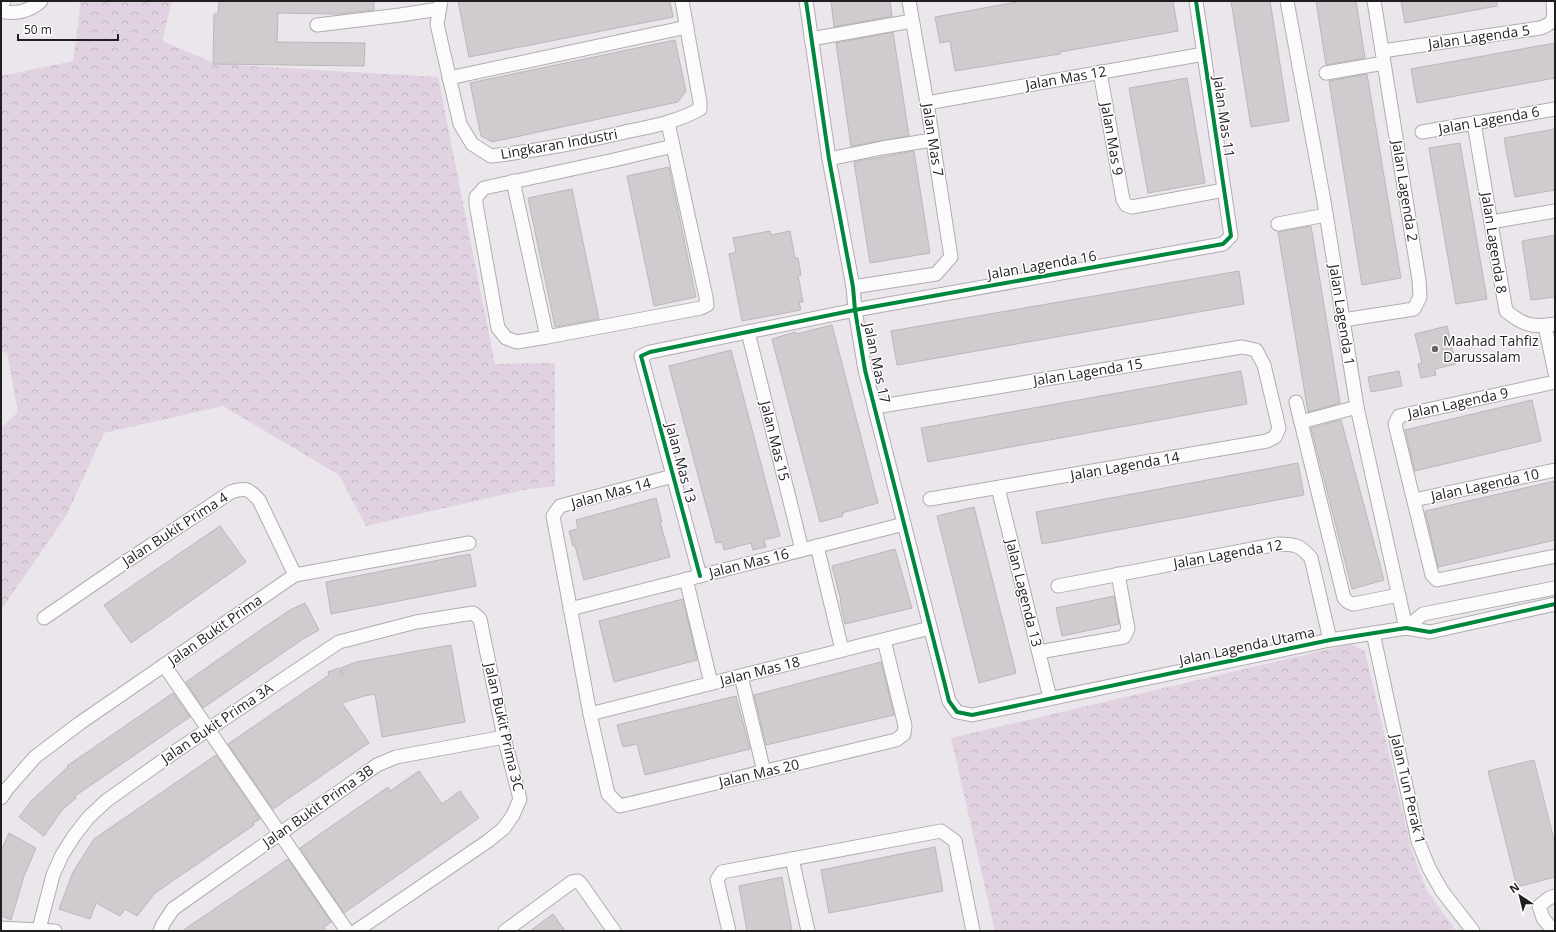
<svg xmlns="http://www.w3.org/2000/svg" width="1556" height="932" font-family="'Open Sans',sans-serif">
<defs>
<pattern id="forest-crowns" width="20" height="18" patternUnits="userSpaceOnUse"><rect width="20" height="18" fill="#e0d2e1"/><path d="M2 6a3 3 0 1 1 6 0M12 15a3 3 0 1 1 6 0" fill="none" stroke="#c0b4c1"/></pattern>
</defs>
<rect width="100%" height="100%" fill="#ebe6eb"/>
<g fill="url(#forest-crowns)">
<path d="M80 1H172L162 41 216 64 438 77 495 364 555 363V486L523 490 366 526 339 475 223 406 104 433 66 516 1 610V428L18 412 7 352 1 353V76L73 61 79 17Z"/>
<path d="M1351 644 1365 651 1411 848 1426 889 1456 931H995L951 738Z"/>
</g>
<g fill="#cfcbcf" stroke="#bab6ba">
<path d="M219 1H374V10L338 14 278 13 277 42 365 43 364 66 213 64 214 14H218Z"/>
<path d="M458 1H670L673 17 469 57Z"/>
<path d="M831 1H890L892 16 834 27Z"/>
<path d="M1022 1H1173L1178 31 1060 52V54L955 71 950 41 940 43 935 17Z"/>
<path d="M1231 1H1270L1289 121 1251 127Z"/>
<path d="M1316 1H1356L1365 58 1326 65Z"/>
<path d="M1401 1H1497V6L1405 23Z"/>
<path d="M893 32 909 136 851 146 836 43Z"/>
<path d="M675 40 686 91 678 102 492 142 481 136 470 83Z"/>
<path d="M1555 43V78L1417 103 1411 69Z"/>
<path d="M1367 74 1401 278 1362 285 1329 81Z"/>
<path d="M1187 78 1205 183 1148 193 1129 88Z"/>
<path d="M1555 129V190L1515 197 1504 138Z"/>
<path d="M1460 143 1487 299 1456 304 1429 148Z"/>
<path d="M914 151 930 253 870 263 854 162Z"/>
<path d="M669 167 696 297 654 306 627 176Z"/>
<path d="M572 189 599 319 555 327 528 198Z"/>
<path d="M1311 226 1340 403 1308 412 1278 232Z"/>
<path d="M770 231 771 235 790 231 795 258H798L801 275H798L803 302H799L801 310 742 321 729 254 736 252 733 238Z"/>
<path d="M1555 235V297L1531 300 1522 241Z"/>
<path d="M1239 271 1244 304 897 365 891 331Z"/>
<path d="M832 325 878 503 842 513 843 516 820 522 772 339 795 332 796 334Z"/>
<path d="M1447 326 1456 364 1435 369 1436 375 1421 378 1418 364 1422 363 1415 334Z"/>
<path d="M731 350 780 536 764 540 766 547 753 550 751 543 724 550 722 542 716 543 669 366Z"/>
<path d="M1241 371 1247 404 928 462 921 428Z"/>
<path d="M1399 371 1402 386 1371 392 1368 377Z"/>
<path d="M1532 400 1541 441 1415 471 1405 430Z"/>
<path d="M1341 420 1384 580 1352 589 1311 428Z"/>
<path d="M1298 463 1304 495 1042 544 1036 512Z"/>
<path d="M1555 481V540L1438 567 1425 511Z"/>
<path d="M656 498 662 522H660L670 557 584 580 575 546H573L569 531 578 529 576 520Z"/>
<path d="M974 507 1016 673 979 683 937 516Z"/>
<path d="M220 526 246 562 131 643 104 605Z"/>
<path d="M895 549 912 608 845 624 840 601H841L832 566Z"/>
<path d="M470 554 476 586 331 614 326 582Z"/>
<path d="M1114 596 1119 624 1062 636 1056 608Z"/>
<path d="M683 599 697 660 614 682 599 621Z"/>
<path d="M305 603 319 630 303 639 203 708 186 682 272 622 290 610Z"/>
<path d="M451 645 465 722 382 737 375 694 364 696 342 703 369 743 273 809 228 744 329 675 328 672 339 668 343 676 341 668 356 662Z"/>
<path d="M881 662 894 715 766 745 754 695Z"/>
<path d="M173 693 190 717 75 796 76 798 62 810 44 836 19 817 32 800 68 767 67 766Z"/>
<path d="M736 696 750 749 645 775 637 744 623 747 617 725Z"/>
<path d="M216 755 260 819 253 823 254 825 155 893 137 916 125 909 120 916 96 903 90 919 59 909 73 872 94 839Z"/>
<path d="M1534 760 1555 844V877L1517 887 1488 771Z"/>
<path d="M419 771 442 804 460 791 479 818 344 913 300 848 388 787 390 791Z"/>
<path d="M9 833 36 848 24 876 11 920 1 916V851Z"/>
<path d="M935 847 943 891 829 913 821 870Z"/>
<path d="M288 859 331 922 324 927 326 931H182Z"/>
<path d="M782 877 792 931H747L739 886Z"/>
<path d="M553 914 565 931H530Z"/>
</g>
<g fill="none" stroke-linecap="round" stroke-linejoin="round">
<defs>
<g id="minor">
<path d="M441 1 437 24 460 124 472 144 491 156C535 151 578 143 621 133 648 127 675 123 700 109V102L682 1"/>
<path d="M806 1 829 159 853 287 855 310 865 370 949 701 957 712 972 715 1330 640 1406 628 1430 632 1555 604"/>
<path d="M1287 1 1324 201 1357 407 1406 628"/>
<path d="M1 2 4 1"/>
<path d="M1 11C14 15 31 11 41 1"/>
<path d="M317 25 400 15 439 9"/>
<path d="M811 39 912 21"/>
<path d="M1382 51 1540 28C1556 23 1554 17 1553 1"/>
<path d="M1100 72 1123 200 1126 205 1132 207 1224 190"/>
<path d="M1326 73 1384 63"/>
<path d="M449 78 687 27"/>
<path d="M927 103 1204 54"/>
<path d="M1474 123 1506 311C1523 325 1533 328 1555 324"/>
<path d="M1422 132 1555 109"/>
<path d="M829 159 882 148 932 140"/>
<path d="M513 181 547 337 701 308 707 305 706 297 673 146"/>
<path d="M1491 222 1555 211"/>
<path d="M1278 224 1326 215"/>
<path d="M853 287 936 274 951 257 927 103 909 1"/>
<path d="M1343 320 1414 309 1420 297 1419 280 1374 1"/>
<path d="M1545 326 1555 373"/>
<path d="M748 332 802 550"/>
<path d="M547 337 517 342 506 338 498 328 476 204V197L484 188 614 160 673 146 668 123"/>
<path d="M1555 382 1399 416 1395 424 1432 575 1437 580 1555 556"/>
<path d="M1296 402 1344 598 1348 602 1353 604 1399 595"/>
<path d="M875 407 1242 347 1256 350 1264 365 1279 428 1275 437 1267 441 930 499"/>
<path d="M1301 422 1357 407"/>
<path d="M673 476 560 506 553 516 590 714 608 794 620 806 896 740 904 734 905 726 884 640"/>
<path d="M998 488 1050 698"/>
<path d="M1414 500 1555 470"/>
<path d="M817 546 842 650"/>
<path d="M700 576 641 356 650 352 855 310 1223 244 1231 236 1196 1"/>
<path d="M686 579 711 683"/>
<path d="M1058 586 1278 544C1295 544 1300 545 1311 558L1330 640"/>
<path d="M570 609 904 524"/>
<path d="M44 618 121 565 231 492C246 487 249 489 259 500L295 575"/>
<path d="M1406 628 1423 614 1555 588"/>
<path d="M1373 633 1418 841 1429 868 1442 891 1473 931"/>
<path d="M1039 652 1124 637 1128 629 1118 574"/>
<path d="M164 665 347 931"/>
<path d="M741 676 764 772"/>
<path d="M590 714 930 628"/>
<path d="M1 798 7 789 35 757 80 723 295 575 469 543"/>
<path d="M792 859 808 931"/>
<path d="M1 928 55 931"/>
<path d="M39 929 53 875 62 855 74 836 88 818 106 801 179 749 339 642 416 622 473 613 480 619 504 737 520 799 513 815 504 828 488 841 356 931"/>
<path d="M160 931 163 924 173 909 377 765 396 757 504 737"/>
<path d="M505 931 572 882 578 881 581 884 614 931"/>
<path d="M729 931 717 880 722 872 941 831 955 841 973 931"/>
<path d="M1553 931 1543 918 1539 906 1549 898 1555 896"/>
</g>
</defs>
<use href="#minor" stroke="#b0acb0" stroke-width="15"/>
<use href="#minor" stroke="#fcfbfc" stroke-width="13"/>
<defs>
<g id="cycleway">
<path d="M806 1 829 159 853 287 855 310 865 370 949 701 957 712 972 715 1330 640 1406 628 1430 632 1555 604"/>
<path d="M700 576 641 356 650 352 855 310 1223 244 1231 236 1196 1"/>
</g>
</defs>
<use href="#cycleway" stroke="#fff" stroke-width="6"/>
<use href="#cycleway" stroke="#00873e" stroke-width="4"/>
</g>
<circle fill="#686468" stroke="#fff" stroke-width="1.5" cx="1435" cy="349" r="4"/>
<g text-anchor="middle" stroke-width="3" stroke-linejoin="round" paint-order="stroke">
<g font-size="14" fill="#211e21" stroke="#fff">
<text transform="translate(1479 37) rotate(-8)" y="5">Jalan Lagenda 5</text>
<text transform="translate(1066 78) rotate(-10)" y="5">Jalan Mas 12</text>
<text transform="translate(1224 117) rotate(82)" y="5">Jalan Mas 11</text>
<text transform="translate(1489 120) rotate(-10)" y="5">Jalan Lagenda 6</text>
<text transform="translate(1112 139) rotate(80)" y="5">Jalan Mas 9</text>
<text transform="translate(933 140) rotate(81)" y="5">Jalan Mas 7</text>
<text transform="translate(559 144) rotate(-10)" y="5">Lingkaran Industri</text>
<text transform="translate(1405 191) rotate(81)" y="5">Jalan Lagenda 2</text>
<text transform="translate(1494 243) rotate(81)" y="5">Jalan Lagenda 8</text>
<text transform="translate(1042 265) rotate(-10)" y="5">Jalan Lagenda 16</text>
<text transform="translate(1342 315) rotate(81)" y="5">Jalan Lagenda 1</text>
<text transform="translate(877 363) rotate(78)" y="5">Jalan Mas 17</text>
<text transform="translate(1088 372) rotate(-9)" y="5">Jalan Lagenda 15</text>
<text transform="translate(1458 403) rotate(-12)" y="5">Jalan Lagenda 9</text>
<text transform="translate(775 441) rotate(76)" y="5">Jalan Mas 15</text>
<text transform="translate(681 463) rotate(75)" y="5">Jalan Mas 13</text>
<text transform="translate(1125 466) rotate(-10)" y="5">Jalan Lagenda 14</text>
<text transform="translate(1485 485) rotate(-12)" y="5">Jalan Lagenda 10</text>
<text transform="translate(611 493) rotate(-15)" y="5">Jalan Mas 14</text>
<text transform="translate(175 529) rotate(-33)" y="5">Jalan Bukit Prima 4</text>
<text transform="translate(1228 554) rotate(-10)" y="5">Jalan Lagenda 12</text>
<text transform="translate(749 563) rotate(-14)" y="5">Jalan Mas 16</text>
<text transform="translate(1024 593) rotate(76)" y="5">Jalan Lagenda 13</text>
<text transform="translate(215 630) rotate(-35)" y="5">Jalan Bukit Prima</text>
<text transform="translate(1247 646) rotate(-12)" y="5">Jalan Lagenda Utama</text>
<text transform="translate(760 671) rotate(-14)" y="5">Jalan Mas 18</text>
<text transform="translate(217 723) rotate(-34)" y="5">Jalan Bukit Prima 3A</text>
<text transform="translate(504 727) rotate(77)" y="5">Jalan Bukit Prima 3C</text>
<text transform="translate(759 773) rotate(-13)" y="5">Jalan Mas 20</text>
<text transform="translate(1408 789) rotate(77)" y="5">Jalan Tun Perak 1</text>
<text transform="translate(318 806) rotate(-35)" y="5">Jalan Bukit Prima 3B</text>
</g>
<g font-size="14" fill="#211e21" stroke="#fff" text-anchor="start">
<text x="1443" y="346">Maahad Tahfiz<tspan x="1443" dy="16">Darussalam</tspan></text>
</g>
</g>
<rect width="1556" height="932" fill="none" stroke="#211e21" stroke-width="4"/>
<g transform="translate(1520 896) rotate(325)" stroke="#ffffff" stroke-width="3" paint-order="stroke">
<path d="M0-3L7 15L0 10L-7 15Z" fill="#211e21"/>
<text y="-6" font-size="11" font-weight="bold" text-anchor="middle" fill="#211e21">N</text>
</g>
<path d="M18 34v6h100v-6" fill="none" stroke="#211e21" stroke-width="2"/>
<text x="24" y="34" font-size="12" fill="#211e21" stroke="#ffffff" stroke-width="3" paint-order="stroke">50 m</text>
</svg>
